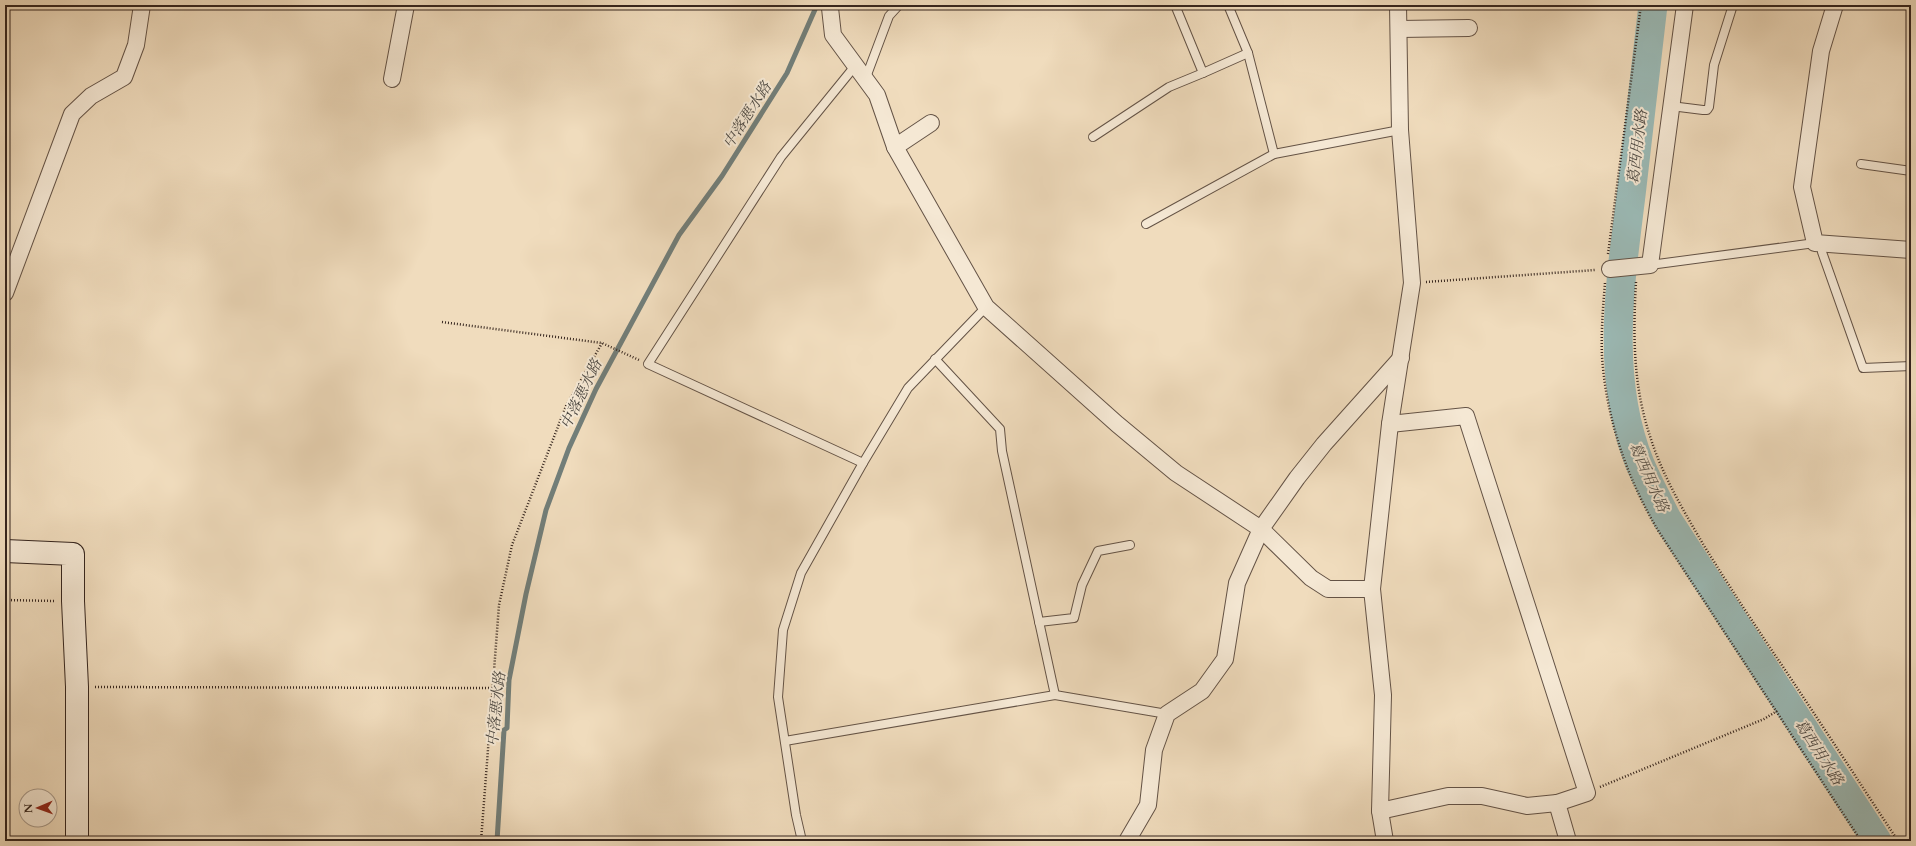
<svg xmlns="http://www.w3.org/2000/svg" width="1916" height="846" font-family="Cardo,'Noto Serif JP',serif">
<rect width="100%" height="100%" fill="#f0dcbd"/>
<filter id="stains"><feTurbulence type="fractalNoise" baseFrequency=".005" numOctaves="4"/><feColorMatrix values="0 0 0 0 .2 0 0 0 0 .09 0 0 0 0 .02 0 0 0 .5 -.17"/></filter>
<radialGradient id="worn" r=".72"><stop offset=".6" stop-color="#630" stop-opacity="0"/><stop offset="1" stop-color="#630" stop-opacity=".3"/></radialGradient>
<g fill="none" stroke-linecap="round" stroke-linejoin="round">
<path stroke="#727e79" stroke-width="5" d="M497 841 504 730 507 728 509 680 526 594 546 510 569 448 596 389 679 235 722 176 787 73 817 5"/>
<path stroke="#9bbab6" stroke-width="29" d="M1653 5C1646 68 1638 132 1631 195 1620 285 1605 377 1640 464 1648 483 1658 501 1667 519L1877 841"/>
<defs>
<g id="lane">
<path d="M1175 5 1203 73 1248 53 1228 5"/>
<path d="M1248 53 1274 154 1400 130"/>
<path d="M855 66 781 157 648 364 863 463"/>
<path d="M865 80 889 16 899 5"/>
<path d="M1671 106 1703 110H1707L1709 107 1714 65 1733 5"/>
<path d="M1093 137 1169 87 1203 73"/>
<path d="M1861 164 1911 171"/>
<path d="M1146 224 1274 154"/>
<path d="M1822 243V252L1863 368 1911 366"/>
<path d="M1650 265 1815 243"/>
<path d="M1039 622 1074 618 1082 585 1098 551 1130 545"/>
<path d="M1055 695 1167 714"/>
<path d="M785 741 1055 695 1002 451 1000 429 935 359"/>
<path d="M802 841 796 815 778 697 783 630 801 573 863 463 908 388 986 307"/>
</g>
<g id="street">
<path d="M832 5 830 8 833 35 877 95 895 147 986 307 1117 424 1176 473 1261 529 1237 583 1225 659 1202 691 1167 714 1154 750 1148 805 1127 841"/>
<path d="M1835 5 1821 51 1802 187 1815 243 1911 250"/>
<path d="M1399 29 1469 28"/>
<path d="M392 79 406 5"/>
<path d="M895 147 931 123"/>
<path d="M1610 269 1650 265 1685 5"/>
<path d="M5 293 72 114 91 96 124 77 136 45 142 5"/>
<path d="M1390 424 1466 416 1587 793 1557 803 1568 841"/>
<path d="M1372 589H1328L1311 578 1261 529 1297 478 1324 444 1401 358"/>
<path d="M1380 811 1448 796H1482L1527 806 1557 803"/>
<path d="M1385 841 1380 811 1383 695 1372 589 1390 424 1412 283 1400 130 1398 5"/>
</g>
<path id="secondary" d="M5 551 73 554V601L77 687V841"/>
</defs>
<use href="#lane" stroke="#645346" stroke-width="10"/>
<use href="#street" stroke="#645346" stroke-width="18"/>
<use href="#secondary" stroke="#35251e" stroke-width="24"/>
<g stroke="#35251e" stroke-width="2.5" stroke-dasharray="1 2" stroke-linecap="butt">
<path d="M1608 254 1641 5"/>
<path d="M1426 282 1595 270"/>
<path d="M1636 282C1633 334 1633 383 1649 433 1661 473 1682 508 1703 544 1727 583 1752 621 1777 658 1818 719 1858 780 1898 841"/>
<path d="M1605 283C1603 307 1601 332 1602 356 1606 418 1627 479 1659 532L1861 841"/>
<path d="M442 322 602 343 639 360"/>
<path d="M5 600 55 601"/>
<path d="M95 687 493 688"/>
<path d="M1600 787 1764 719 1777 711"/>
<path d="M481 841 499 605 512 545 566 406 602 343"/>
</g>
<use href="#lane" stroke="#f5e8d4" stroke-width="8"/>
<use href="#street" stroke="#f5e8d4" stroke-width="16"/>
<use href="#secondary" stroke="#f5e8d4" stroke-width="22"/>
</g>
<g text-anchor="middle" stroke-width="4" stroke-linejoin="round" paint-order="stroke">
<g font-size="15" font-style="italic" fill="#4e4a44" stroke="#f5e8d4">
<text transform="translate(747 115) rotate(-57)" y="5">中落悪水路</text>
<text transform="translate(1637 147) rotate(-83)" y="5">葛西用水路</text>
<text transform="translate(581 394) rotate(-64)" y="5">中落悪水路</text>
<text transform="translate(1649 477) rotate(66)" y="5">葛西用水路</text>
<text transform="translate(496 709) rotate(-84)" y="5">中落悪水路</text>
<text transform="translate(1819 752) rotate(57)" y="5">葛西用水路</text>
</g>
</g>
<rect width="1916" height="846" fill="none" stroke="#f0dcbd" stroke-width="20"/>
<rect x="6" y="6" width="1904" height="834" fill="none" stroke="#35251e" stroke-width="2"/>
<rect x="10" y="10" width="1896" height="826" fill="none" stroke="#35251e"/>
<g transform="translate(38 808) rotate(268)"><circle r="19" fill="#f5e8d4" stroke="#a89a8b"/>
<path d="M0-3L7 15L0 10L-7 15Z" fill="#8f2418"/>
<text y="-6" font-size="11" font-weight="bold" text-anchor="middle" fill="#35251e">N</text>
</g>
<rect width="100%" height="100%" filter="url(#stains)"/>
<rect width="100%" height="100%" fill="url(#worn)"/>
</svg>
